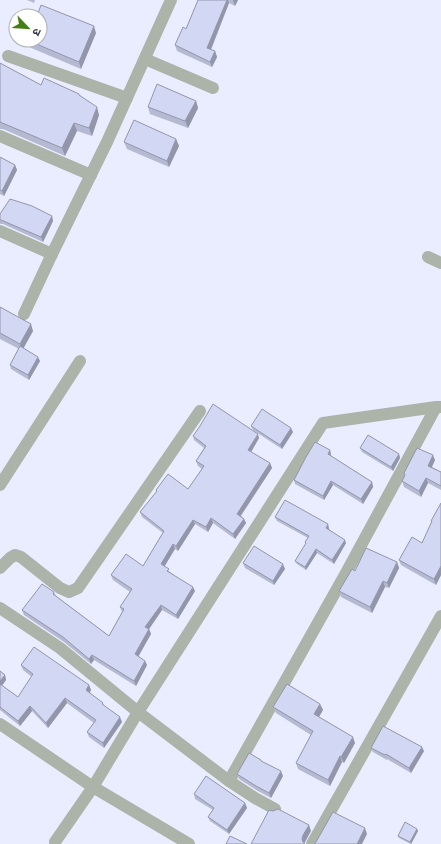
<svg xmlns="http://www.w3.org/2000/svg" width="441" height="844" font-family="Overpass,'Noto Sans Devanagari',sans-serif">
<rect width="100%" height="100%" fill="#eaedff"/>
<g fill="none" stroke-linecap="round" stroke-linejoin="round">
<g stroke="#acb3a8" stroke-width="12">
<path d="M8 56 127 98"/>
<path d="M145 59 213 88"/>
<path d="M0 136 91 175"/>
<path d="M0 231 52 254"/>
<path d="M428 257 441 263"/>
<path d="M24 314 52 254 107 142 171 0"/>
<path d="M436 407 323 423 138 712 229 781 346 573 436 407H441"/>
<path d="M0 485 80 361"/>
<path d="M0 568 10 558 15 555 21 557 60 588 69 592 78 588 200 411"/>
<path d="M0 608 60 648 138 712 93 787 189 844"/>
<path d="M0 724 93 787 55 842"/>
<path d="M229 781 255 798 275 809"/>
<path d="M312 844 441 616"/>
</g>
</g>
<g fill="#b5b9d2">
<path d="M27 0H35L34 3Z"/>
<path d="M198 0H238L235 6 229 3 211 50 215 51 217 57 212 67 177 51 175 45 186 29Z"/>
<path d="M96 33 81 69 29 47 27 40Z"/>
<path d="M0 63 41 85 80 95 99 115 92 136 77 131 65 156 3 129H0Z"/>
<path d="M196 101 198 108 188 128 150 114 148 107Z"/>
<path d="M176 139 179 146 169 167 127 149 124 142Z"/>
<path d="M0 157 15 165 17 170 4 196 0 194Z"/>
<path d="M0 214 52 216 53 221 43 242 3 224H0Z"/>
<path d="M0 307 33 331 23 348 40 361 29 380 11 369 10 365 19 349 0 339Z"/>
<path d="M251 426 293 432 282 449 253 430Z"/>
<path d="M193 436 259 438 251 452 270 463 272 468 241 516 244 519 246 523 235 539 213 523 208 532 195 524 178 551 175 549 164 566 170 572 195 591 178 619 162 610 149 629 151 634 138 656 145 661 147 665 136 686 94 660 91 664 64 642 24 615 22 610 54 592 56 596 109 636 122 612 120 607 130 592 113 580 111 575 143 566 163 533 142 517 140 512 157 492 156 490 188 489 202 469 198 466 196 461 204 448 194 440Z"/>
<path d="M360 448 399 454 400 458 393 471 362 452Z"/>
<path d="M330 450 331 455V456L372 482 373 487 363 504 333 485 324 500 295 484 294 480Z"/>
<path d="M435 460 432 467 441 472V490L428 483 421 497 404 487 402 481 405 476 404 473Z"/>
<path d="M441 503V575L436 585 401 565 399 560 422 543 432 522 431 521Z"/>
<path d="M275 517 329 528V529L346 543 334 564 317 553 306 570 297 564 295 561 306 544 305 542 308 538 277 521Z"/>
<path d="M397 562 399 568 389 588 385 587 372 613 341 597 339 591 355 571Z"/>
<path d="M243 563 285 569 274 585 245 568Z"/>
<path d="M21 665 89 685 91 690 90 693 103 703 104 706 122 722 104 748 89 737 87 732 94 723 67 703 48 728 32 711 20 726 0 710V671L5 675 6 680 2 686 18 697 32 677 23 670Z"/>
<path d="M320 704 323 710 319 717 341 730 355 743 344 763 342 762 330 786 298 769 296 763 311 735 276 713 273 707Z"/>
<path d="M371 748 424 751 411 773 387 759V760L373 752Z"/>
<path d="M261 760V761L283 776 271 798 258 791 239 779 237 774Z"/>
<path d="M194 794 245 803 247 808 229 834 210 821 208 817 213 810 195 799Z"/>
<path d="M417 829 418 831 411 844 399 838 398 836Z"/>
</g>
<g fill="#9396ab">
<path d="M227 0H228L229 3 209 54 207 48Z"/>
<path d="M233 0H238L235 6Z"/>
<path d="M94 26 96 33 81 69 79 62Z"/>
<path d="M215 51 217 57 212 67 210 62Z"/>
<path d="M196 101 198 108 188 128 185 121Z"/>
<path d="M97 107 99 115 92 136 89 128Z"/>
<path d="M74 123 77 131 65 156 62 148Z"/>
<path d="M176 139 179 146 169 167 167 161Z"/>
<path d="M15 165 17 170 4 196 2 191Z"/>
<path d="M52 216 53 221 43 242 41 237Z"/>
<path d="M31 324 33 331 22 351 20 344Z"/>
<path d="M38 357 40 361 29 380 28 375Z"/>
<path d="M291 428 293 432 282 449 280 445Z"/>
<path d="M258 434 259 438 250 454 248 450Z"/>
<path d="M330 450 331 455 329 459 328 454Z"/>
<path d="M399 454 400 458 393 471 391 467Z"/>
<path d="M433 455 435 460 430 471 428 466Z"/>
<path d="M270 463 272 468 239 518 237 514Z"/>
<path d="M426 478 428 483 421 497 419 491Z"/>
<path d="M331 481 333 485 324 500 323 496Z"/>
<path d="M372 482 373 487 363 504 361 499Z"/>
<path d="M211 518 213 523 208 532 206 527Z"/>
<path d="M244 519 246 523 235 539 233 534Z"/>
<path d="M193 520 195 524 178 551 176 546Z"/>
<path d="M328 524 329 528 328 531 326 528Z"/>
<path d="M345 540 346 543 334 564 332 560Z"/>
<path d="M173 544 175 549 163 569 161 564Z"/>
<path d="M316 549 317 553 306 570 305 567Z"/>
<path d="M397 562 399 568 389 588 387 583Z"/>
<path d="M283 564 285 569 274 585 273 581Z"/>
<path d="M441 566V575L436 585 434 579Z"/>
<path d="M383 581 385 587 372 613 370 607Z"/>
<path d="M193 587 195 591 178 619 176 615Z"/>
<path d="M161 605 162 610 147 632 145 627Z"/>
<path d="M149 629 151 634 137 659 135 654Z"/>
<path d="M92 655 94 660 91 664 89 659Z"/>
<path d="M145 661 147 665 136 686 134 681Z"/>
<path d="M5 675 6 680 0 688V681Z"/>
<path d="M89 685 91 690 88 695 86 690Z"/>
<path d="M65 698 67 703 48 728 46 723Z"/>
<path d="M320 704 323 710 317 720 314 714Z"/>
<path d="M30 706 32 711 20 726 18 721Z"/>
<path d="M120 717 122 722 104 748 103 743Z"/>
<path d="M353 737 355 743 344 763 341 757Z"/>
<path d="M422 747 424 751 411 773 409 768Z"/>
<path d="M340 756 342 762 330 786 328 780Z"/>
<path d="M281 771 283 776 271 798 269 793Z"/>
<path d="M245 803 247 808 229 834 227 830Z"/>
<path d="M309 825 311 831 304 844 302 839 303 835Z"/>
<path d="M365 828 367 834 362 844H357Z"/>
<path d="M417 829 418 831 411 844 410 842Z"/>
</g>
<g fill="#d2d7f4" stroke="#9396ab">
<path d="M198 0H227L207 48 215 51 210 62 175 45 183 27 186 29Z"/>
<path d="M41 5 94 26 79 62 27 40H40V16H37Z"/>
<path d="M0 63 41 85 44 78 79 94V95L97 107 89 128 74 123 62 148 0 122Z"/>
<path d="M157 84 196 101 185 121 148 107Z"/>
<path d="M134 120 176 139 167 161 124 142Z"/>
<path d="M0 157 15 165 2 191 0 190Z"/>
<path d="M10 199 32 206 52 216 41 237 1 220H0V214Z"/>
<path d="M0 307 31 324 20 344 0 333Z"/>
<path d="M20 346 38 357 28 375 10 365Z"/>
<path d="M213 404 258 434 248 450 270 463 237 514 244 519 233 534 211 518 206 527 193 520 176 546 173 544 161 564 169 569 167 571 193 587 176 615 161 605 145 627 149 629 135 654 145 661 134 681 92 655 89 659 63 637 22 610 42 584 54 592 53 594 109 636 124 609 120 607 132 589 111 575 126 554 143 566 164 531 140 512 157 491 156 490 168 474 188 489 204 466 196 461 206 446 193 436 200 426Z"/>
<path d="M262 409 291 428 280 445 251 426Z"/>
<path d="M368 435 399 454 391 467 360 448Z"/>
<path d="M315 442 330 450 328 454 372 482 361 499 331 481 323 496 294 480 306 457Z"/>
<path d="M417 448 433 455 428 466 441 472V486L426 478 419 491 402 481 405 475 404 473Z"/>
<path d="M285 500 328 524 326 528 345 540 332 560 316 549 305 567 295 561 306 543 305 542 309 536 275 517Z"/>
<path d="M441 503V566L434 579 399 560 412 537 422 543 432 521H431Z"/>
<path d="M254 546 283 564 273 581 243 563Z"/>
<path d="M366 548 397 562 387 583 383 581 370 607 339 591 352 569 355 571Z"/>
<path d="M34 647 89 685 86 690 103 703 102 704 120 717 103 743 87 732 96 720 65 698 46 723 30 706 18 721 0 707V684L18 697 33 674 21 665Z"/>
<path d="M0 671 5 675 0 681Z"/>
<path d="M287 684 320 704 314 714 353 737 341 757 340 756 328 780 296 763 313 731 273 707Z"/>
<path d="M383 726 422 747 409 768 386 754 385 755 371 748Z"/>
<path d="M249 753 261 760V761L281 771 269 793 256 786 237 774Z"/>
<path d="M206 776 245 803 227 830 208 817 214 808 194 794Z"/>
<path d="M278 809 309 825 303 835 302 839 303 842 305 844H251L269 810 273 811Z"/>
<path d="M333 812 365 828 357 844H314L316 842Z"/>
<path d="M405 822 417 829 410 842 398 836Z"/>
<path d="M230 836 247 844H226Z"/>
</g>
<g transform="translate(28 28) rotate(115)"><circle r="19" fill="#ffffff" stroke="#afafb4"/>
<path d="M0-3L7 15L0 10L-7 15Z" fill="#467e16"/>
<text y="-6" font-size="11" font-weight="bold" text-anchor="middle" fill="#363843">उ</text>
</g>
</svg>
